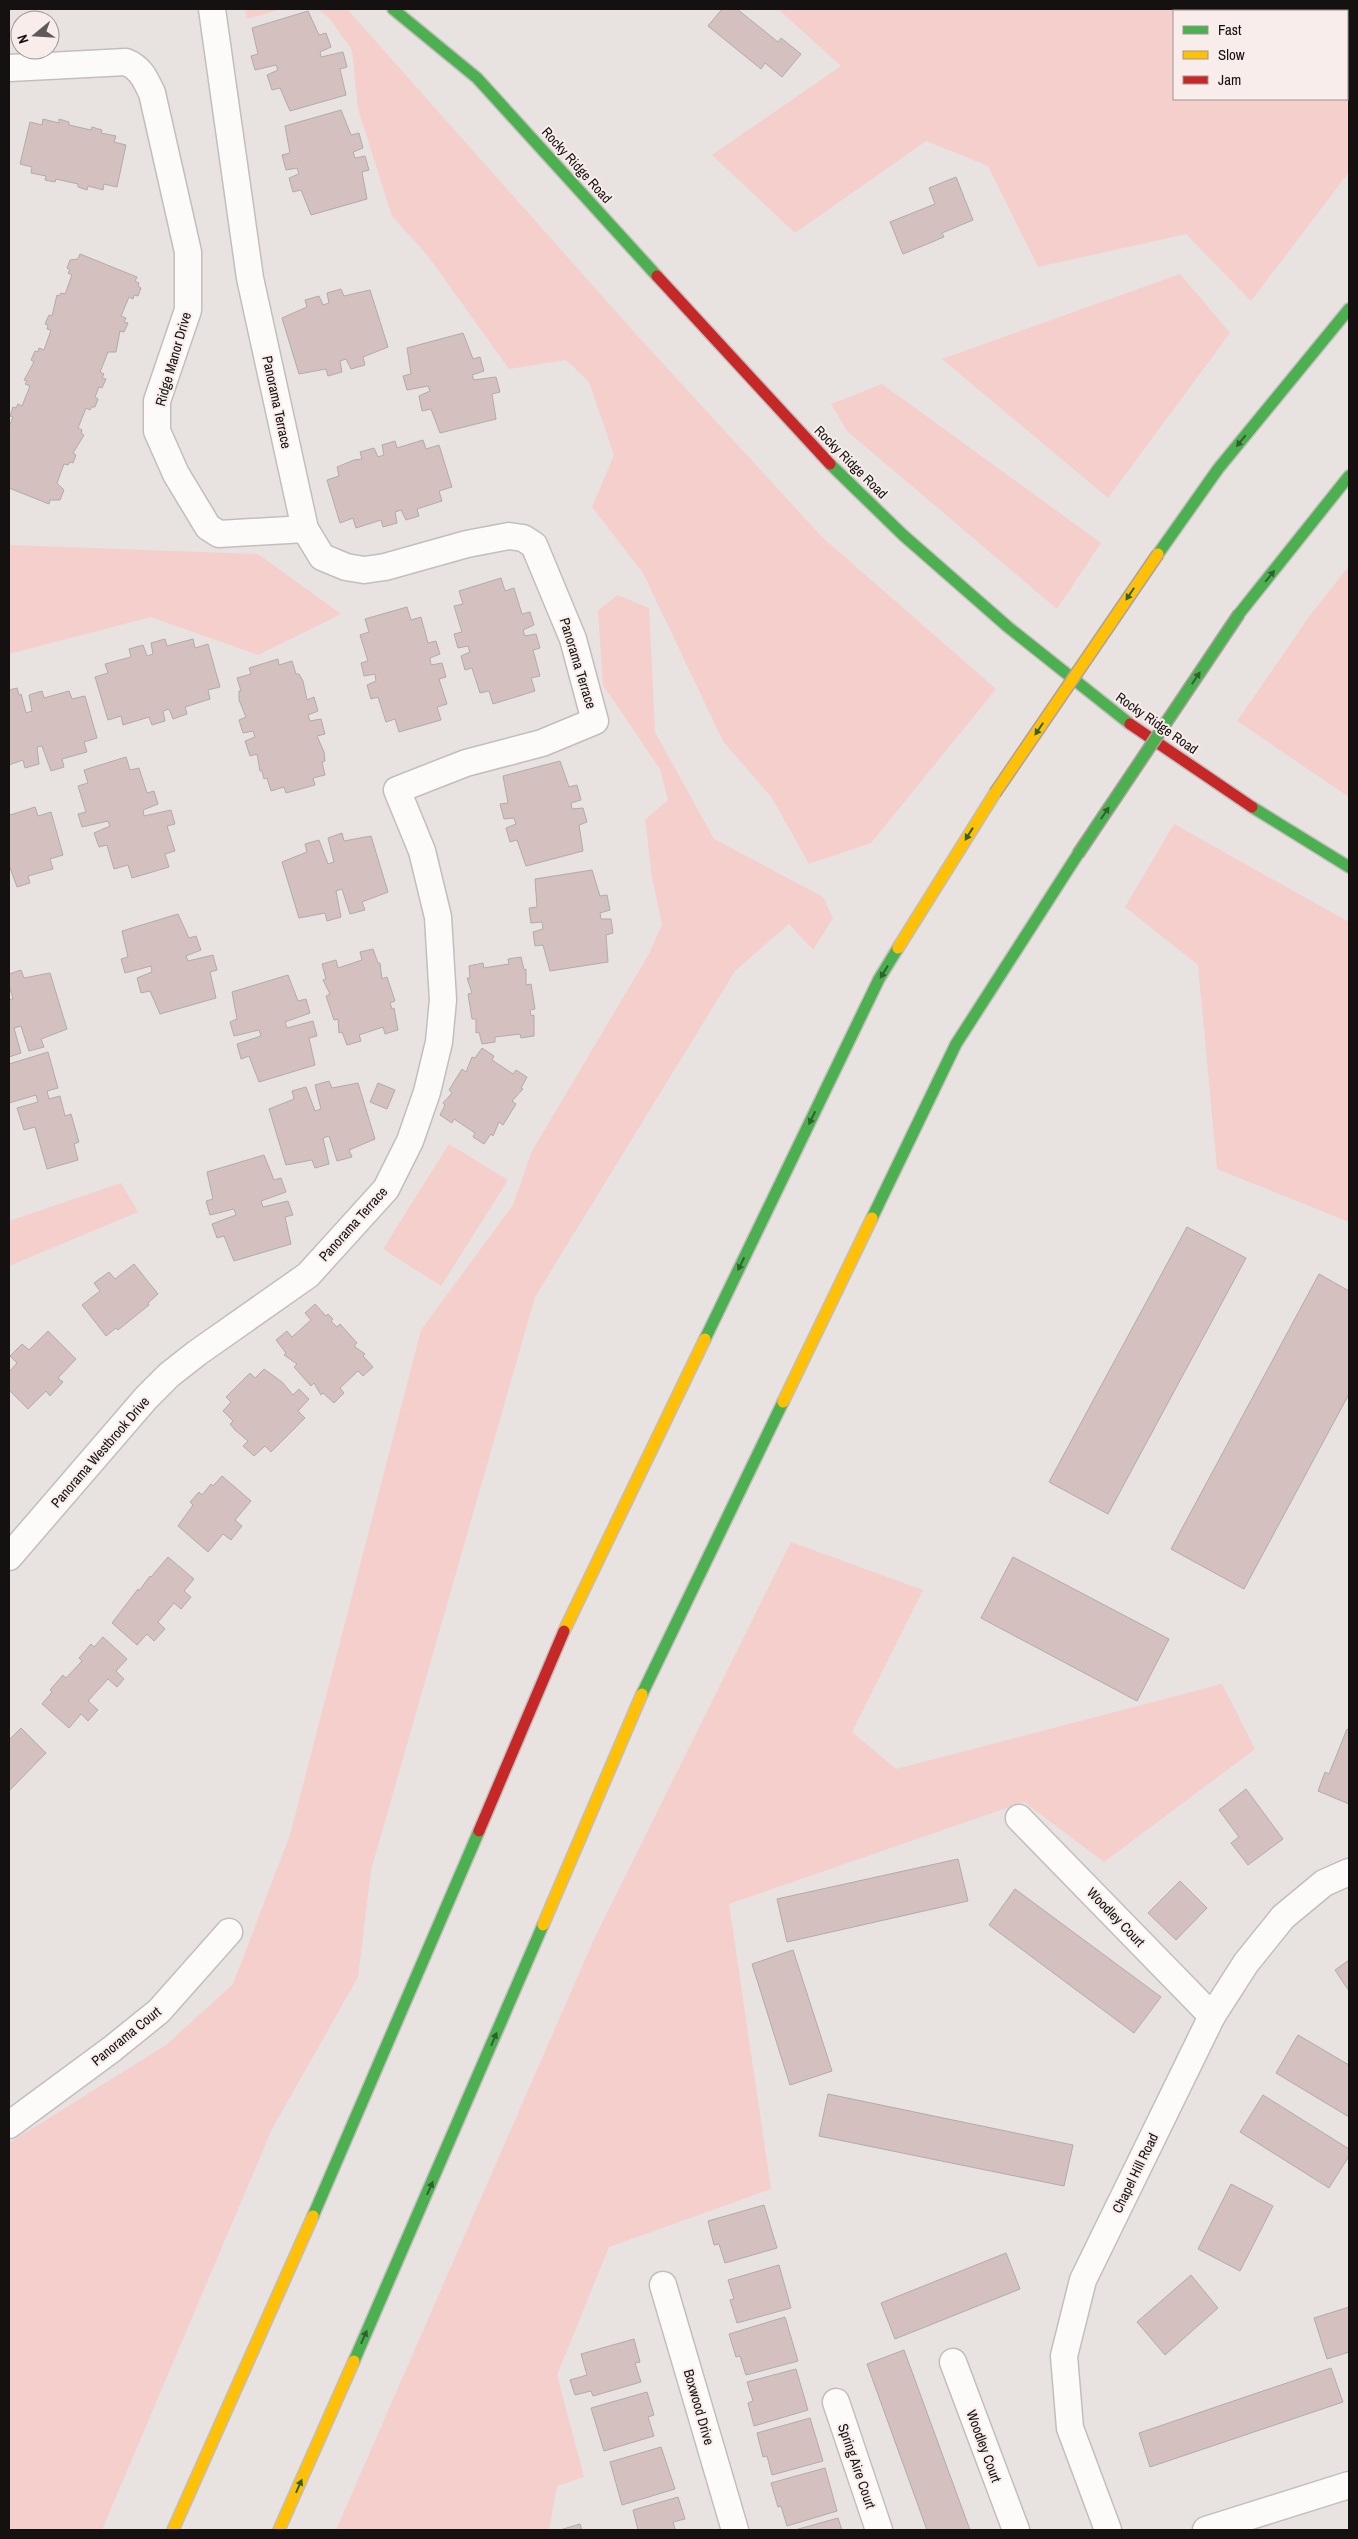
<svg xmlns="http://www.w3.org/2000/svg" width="1358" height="2539" font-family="'Archivo Narrow',sans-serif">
<rect width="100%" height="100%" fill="#e8e2e1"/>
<g fill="#f5cfcb">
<path d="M245 9H281L247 19Z"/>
<path d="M318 9H347L634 332 822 537 996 689 871 843 809 864 772 798 723 741 643 573 592 507 614 455 589 382 566 360 509 369 428 256 392 216 358 109 352 50 330 19Z"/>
<path d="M778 9H1212L1214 11H1174V99H1347V11H1298L1307 9H1349V172L1251 301 1186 234 1038 267 988 166 926 141 795 233 712 155 841 66Z"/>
<path d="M1180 274 1230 333 1108 498 942 359Z"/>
<path d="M882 384 1101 543 1057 609 847 431 831 404Z"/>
<path d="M9 545 258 554 341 614 258 655 151 617 9 654Z"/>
<path d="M1349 566V797L1237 721 1311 614Z"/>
<path d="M617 595 649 608 655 732 714 839 823 897 833 918 813 950 789 924 735 971 535 1297 371 1870 358 1977 272 2129 102 2530H9V2143L166 2045 233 1984 290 1835 421 1330 513 1205 532 1151 649 954 662 924 652 877 645 820 668 800 660 769 603 685 598 611Z"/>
<path d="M1174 824 1349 922V1222L1217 1169 1198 965 1125 907Z"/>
<path d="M449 1144 508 1180 441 1286 383 1249Z"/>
<path d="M121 1183 138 1212 9 1266V1221Z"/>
<path d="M791 1542 923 1590 852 1732 896 1769 1222 1684 1255 1749 1104 1862 1024 1802 729 1904 771 2189 609 2247 557 2375 584 2477 557 2486 549 2530H336L595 1937Z"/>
</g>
<g fill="#d4c0be" stroke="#b0acac">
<path d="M722 9H737L778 42 781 38 801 54 782 77 765 63 761 69 708 26Z"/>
<path d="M308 11 319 35 326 33 331 47 320 52 321 57 343 52 347 67 340 69 346 95 290 111 280 88 272 90 267 75 278 70 276 65 255 70 251 56 258 54 252 28Z"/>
<path d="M341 110 351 135 359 133 363 148 353 152 355 158 365 156 369 170 362 172 367 199 311 215 301 190 293 192 289 178 299 174 297 168 286 170 282 155 290 153 285 126Z"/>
<path d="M43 119 59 123V119L69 122V125L91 130 92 127 102 130 101 133 116 136 114 142 126 145 117 187 104 184 103 190 88 186 87 190 78 187V184L56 179 55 182 45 180 46 176 31 173 32 167 20 164 30 122 42 125Z"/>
<path d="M956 177 973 220 942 233 944 237 903 254 890 222 935 204 929 188Z"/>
<path d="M80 254 137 277 135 281 139 283 138 286 141 288 138 296 134 295 133 299 129 297 121 316 126 318 124 322 128 323 124 332 120 331 116 352H108L100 372 104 374 102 378 106 379 102 388 99 387 95 397 98 399 95 407H92L90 410 86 408 78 428 82 430 81 433 84 435 73 453 76 455 73 463 70 462 68 465 64 464 57 483 64 490 60 500H50L49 504 9 488V427L13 417 10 416 13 407 16 408 18 404 22 406 30 386 25 384 27 381 24 380 34 362 31 360 35 351 38 352 39 348 44 350 51 330 47 329 48 325 45 324 49 315 52 316 57 295 59 296 61 293 65 294 72 275 68 273 70 270 67 268 70 260 78 259Z"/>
<path d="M341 289 344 296 370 290 388 347 363 357 365 365 351 369 346 359 340 361 342 372 328 376 326 369 299 374 282 318 307 307 305 300 319 296 323 305 329 303 327 293Z"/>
<path d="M463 333 473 359 480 357 484 371 472 375 474 380 496 377 500 392 492 394 496 419 440 433 431 409 422 411 419 396 430 391 428 386 407 390 403 376 411 374 407 348Z"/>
<path d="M423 440 426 449 439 445 452 487 439 491 442 501 417 509 419 516 406 520 401 510 395 512 397 523 383 527 381 520 356 528 353 518 340 523 327 480 339 476 337 467 354 460 362 459 360 452 374 448 378 457 384 455 382 445 395 441 397 448Z"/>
<path d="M501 578 505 591 514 588 522 614 530 612 534 625 523 630 525 636 536 634 540 648 533 650 540 676 531 678 535 691 493 704 489 691 480 693 472 668 465 670 461 656 470 652 468 646 458 648 454 634 462 632 454 606 463 604 459 591Z"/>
<path d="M407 607 411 620 421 617 428 643 436 641 440 654 430 658 431 665 442 663 446 677 439 679 447 704 437 707 441 720 399 732 395 719 386 722 378 697 371 699 367 685 376 681 375 674 364 676 361 663 368 661 360 635 369 632 365 619Z"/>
<path d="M165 639 167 646 193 639 195 648 208 644 220 687 208 690 210 699 185 707 187 714 173 719 169 709 163 711 165 721 152 725 149 717 123 725 121 716 108 720 95 677 108 673 105 664 131 657 129 649 143 645 147 656 153 654 151 643Z"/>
<path d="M278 659 279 665 292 661 296 674H299L303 681 307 700 314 697 318 711 308 715 310 721 321 719 325 734 317 736 324 752 325 761 322 762 325 775 313 778 315 785 286 793 284 787 271 791 267 778 264 779 262 771H260L257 754 250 756 245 741 255 737 253 731 243 733 239 720 246 717 239 700V691H241L237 678 251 674 249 668Z"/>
<path d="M17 688 19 695 21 694 26 713 32 711 29 695 42 691 44 698 69 691 72 699 85 696 97 738 84 742 87 752 62 759 64 767 51 771 42 746 37 747 39 764 25 768 23 760 9 765V690Z"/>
<path d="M126 757 130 770 139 768 147 793 154 791 158 804 143 810 144 816 171 810 175 824 167 826 175 851 165 854 169 867 132 878 128 865 114 869 107 845 99 847 94 833 110 826 108 821 82 827 78 814 86 812 78 786 88 783 84 770Z"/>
<path d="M560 761 569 787 577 785 581 800 571 803 572 809 583 808 587 822 579 825 583 851 526 866 517 840 510 842 506 828 516 824 514 818 504 819 500 804 508 803 503 776Z"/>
<path d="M35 807 38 816 51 812 63 855 50 859 53 869 28 876 30 883 17 887 9 865V810L10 815Z"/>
<path d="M342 833 344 841 371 836 388 892 362 902 365 910 350 914 342 889 336 891 341 917 327 921 325 913 299 918 282 862 307 852 305 844 319 840 328 864 334 862 328 838Z"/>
<path d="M592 870 600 896 607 895 610 910 600 913 601 919H611L613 933 606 935 608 962 550 971 543 945 535 946 533 932 543 929 542 922 531 923 529 908 537 907 535 879Z"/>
<path d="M178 914 189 938 196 936 201 950 186 956 188 961 213 955 217 970 210 972 216 998 160 1014 150 991 141 993 137 978 152 972 151 966 125 973 121 959 128 957 122 931Z"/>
<path d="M373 949 378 963H380L382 979 387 977 395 1001 390 1003 392 1009 394 1008 398 1030 385 1034 383 1027 359 1035 361 1041 347 1045 342 1032 339 1033 338 1019 334 1020 326 996 330 994 323 980 326 979 322 964 336 960 338 968 362 960 360 952Z"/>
<path d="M521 957 524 970 526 969V985L531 984 535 1009 530 1010 531 1016 534 1015V1036L521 1038 520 1034 495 1037V1042L482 1044 479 1032 476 1033V1019H472L468 994 472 993 467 978H470L469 966 483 963 484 968 509 964 508 959Z"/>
<path d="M21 970 24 978 50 973 67 1029 41 1039 44 1047 29 1051 21 1026 14 1028 21 1053 9 1057V1000L13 999 9 985V974Z"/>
<path d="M288 975 298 1001 306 999 310 1013 285 1022 287 1028 313 1021 317 1036 309 1038 315 1065 259 1082 249 1056 241 1059 237 1044 261 1036 259 1030 234 1036 230 1022 237 1019 232 992Z"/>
<path d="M482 1048 494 1056 492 1060 513 1074 516 1070 527 1077 521 1088 523 1089 512 1101 516 1104 503 1125 499 1122 493 1136 491 1134 484 1144 473 1137 475 1133 454 1119 452 1123 440 1115 445 1105 443 1103 452 1093 449 1090 462 1069 466 1072 472 1057 475 1058Z"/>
<path d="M48 1052 58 1088 47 1091 49 1099 60 1096 65 1116 71 1114 79 1142 74 1144 78 1160 47 1169 35 1127 24 1130 17 1108 38 1102 36 1095 9 1103V1064Z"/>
<path d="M329 1081 332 1088 358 1083 375 1139 349 1150 352 1157 337 1161 329 1136 323 1138 329 1164 315 1168 312 1160 286 1165 269 1109 294 1099 292 1091 306 1087 315 1111 321 1109 315 1085Z"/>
<path d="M378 1083 395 1090 387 1109 370 1102Z"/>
<path d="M264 1155 274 1180 281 1178 286 1192 261 1201 263 1207 288 1201 293 1215 285 1217 291 1244 234 1261 224 1236 217 1238 212 1224 236 1215 234 1209 210 1215 206 1201 213 1199 207 1172Z"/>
<path d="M1187 1227 1246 1258 1108 1514 1049 1482Z"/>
<path d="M134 1264 158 1294 148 1303 149 1305 118 1330 116 1328 106 1336 82 1305 100 1291 94 1283 109 1272 115 1279Z"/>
<path d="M1319 1274 1349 1291V1394L1244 1589 1171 1549Z"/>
<path d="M315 1304 326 1316 328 1314 333 1319 331 1321 337 1327 340 1324 357 1343 354 1346 365 1354 363 1356 373 1367 363 1376 358 1371 340 1388 344 1393 334 1403 323 1393 321 1395 314 1383 311 1386 294 1367 297 1364 284 1355 286 1353 276 1340 287 1331 292 1337 311 1320 305 1313Z"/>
<path d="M48 1331 76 1359 58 1378 63 1382 50 1396 46 1391 28 1409 9 1390V1372L17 1363 10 1356 22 1344 29 1350Z"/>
<path d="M264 1369 282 1382 293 1395 299 1389 309 1399 298 1411 305 1418 271 1452 265 1446 254 1456 243 1446 248 1441 235 1430 230 1424 233 1421 223 1411 231 1402 226 1397 250 1373 255 1378Z"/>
<path d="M222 1476 251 1501 235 1520 242 1526 231 1540 223 1534 208 1552 178 1526 193 1505 190 1502 199 1492 202 1495 211 1484 213 1486Z"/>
<path d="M168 1557 194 1579 184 1591 191 1597 181 1609 174 1603 158 1622 165 1629 154 1641 147 1634 137 1645 112 1623 138 1589 139 1591 150 1576 151 1577Z"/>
<path d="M1013 1557 1169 1639 1137 1701 981 1618Z"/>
<path d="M103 1637 127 1659 116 1671 124 1679 117 1687 108 1679 88 1701 98 1710 88 1721 81 1714 69 1728 42 1704 52 1692 50 1690 63 1675 66 1678 82 1661 79 1658 91 1644 94 1647Z"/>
<path d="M21 1728 46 1753 9 1791V1740Z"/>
<path d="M1347 1729 1349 1730V1804L1318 1791 1325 1772 1329 1774Z"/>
<path d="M1246 1789 1283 1839 1248 1865 1231 1843 1239 1837 1219 1810Z"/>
<path d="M958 1859 968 1901 787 1942 777 1899Z"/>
<path d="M1180 1881 1207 1908 1176 1940 1148 1913Z"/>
<path d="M1015 1889 1161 1997 1134 2033 989 1925Z"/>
<path d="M793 1950 832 2071 790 2085 752 1964Z"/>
<path d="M1349 1960V1991L1335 1970Z"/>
<path d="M1298 2035 1349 2065V2117L1276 2073Z"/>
<path d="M828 2094 1073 2145 1064 2186 819 2136Z"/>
<path d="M1263 2095 1349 2149V2156L1329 2188 1240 2132Z"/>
<path d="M1231 2184 1273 2206 1240 2271 1198 2249Z"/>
<path d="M764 2205 777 2248 725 2263 719 2244 714 2245 708 2221Z"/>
<path d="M1006 2253 1020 2289 895 2339 881 2303Z"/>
<path d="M779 2265 791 2308 737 2323 730 2300 734 2299 728 2280Z"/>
<path d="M1191 2275 1218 2308 1165 2355 1137 2322Z"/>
<path d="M1349 2307V2352L1327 2359 1314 2318Z"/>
<path d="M785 2317 798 2361 746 2375 740 2356 736 2357 729 2334Z"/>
<path d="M634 2339 640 2362 635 2363 641 2382 593 2396 591 2391 575 2395 570 2380 587 2375 581 2354Z"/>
<path d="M904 2350 970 2530H927L867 2364Z"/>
<path d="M1331 2368 1343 2402 1150 2467 1139 2433Z"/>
<path d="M796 2369 808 2410 754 2426 748 2403 753 2401 747 2382Z"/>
<path d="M647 2392 654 2415 648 2417 654 2436 604 2451 591 2408Z"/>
<path d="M810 2418 823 2461 772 2475 767 2456 763 2457 757 2433Z"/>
<path d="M661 2447 675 2489 622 2505 610 2462Z"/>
<path d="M825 2468 837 2511 787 2526 781 2506 778 2507 771 2483Z"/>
<path d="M678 2497 685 2519 673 2522 675 2529 678 2530H638L633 2510Z"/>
<path d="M838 2518 842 2530H795Z"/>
<path d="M580 2524 582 2530H560Z"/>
</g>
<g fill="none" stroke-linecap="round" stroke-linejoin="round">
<defs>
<g id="street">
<path d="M9 68 126 62C141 68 145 79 152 93L188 252V310L157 401V431L176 474 208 527 219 534 305 529"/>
<path d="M9 1557 146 1398 169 1375 197 1353 308 1275 386 1189 410 1141 427 1092 439 1042 443 1000 438 917 422 851 397 790 466 763 542 743 595 721 573 639 534 545 523 538 509 536 467 544 385 567 364 570 346 567 322 557 305 529 250 278 212 9"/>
<path d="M1019 1818 1212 2016"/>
<path d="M9 2125 112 2049 159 2011 229 1932"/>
<path d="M663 2285 735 2530"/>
<path d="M953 2362 1016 2530"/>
<path d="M836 2402 879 2530"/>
<path d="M1108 2530 1070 2428 1064 2356 1083 2280 1212 2016 1246 1963 1283 1917 1324 1883 1349 1872"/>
<path d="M1206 2530 1349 2485"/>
</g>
<g id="fast">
<path d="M393 9 477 78 657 276"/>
<path d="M830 464 903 535 1008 627 1130 724"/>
<path d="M1158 554 1218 469 1349 309"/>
<path d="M1239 614 1349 476"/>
<path d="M1252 807 1349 867"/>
<path d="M872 1218 956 1044 1078 854"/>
<path d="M705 1339 879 979 898 948"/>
<path d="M642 1694 783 1402"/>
<path d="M313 2216 479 1831"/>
<path d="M354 2361 543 1925"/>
</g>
<g id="slow">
<path d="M898 948 995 793"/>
<path d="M783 1402 872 1218"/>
<path d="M564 1631 705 1339"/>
<path d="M543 1925 642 1694"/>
<path d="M173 2530 313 2216"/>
<path d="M279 2530 354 2361"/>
</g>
<g id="jam">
<path d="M657 276 830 464"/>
<path d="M1130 724 1252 807"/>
<path d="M479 1831 564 1631"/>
</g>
</defs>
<use href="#street" stroke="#c3bebd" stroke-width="29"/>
<use href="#fast" stroke="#c3bebd" stroke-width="14"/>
<use href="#slow" stroke="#c3bebd" stroke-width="14"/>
<use href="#jam" stroke="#c3bebd" stroke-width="14"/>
<use href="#street" stroke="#fcfbfa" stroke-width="26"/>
<use href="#fast" stroke="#4caf50" stroke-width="11"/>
<use href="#slow" stroke="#ffc107" stroke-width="11"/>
<use href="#jam" stroke="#c62828" stroke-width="11"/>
<defs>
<path id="fast-bridge" d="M1078 854 1239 614"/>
<path id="slow-bridge" d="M995 793 1158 554"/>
</defs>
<use href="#fast-bridge" stroke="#aea09e" stroke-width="14" stroke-linecap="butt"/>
<use href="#slow-bridge" stroke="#aea09e" stroke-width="14" stroke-linecap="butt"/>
<use href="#fast-bridge" stroke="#4caf50" stroke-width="11"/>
<use href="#slow-bridge" stroke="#ffc107" stroke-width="11"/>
</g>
<defs><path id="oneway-solid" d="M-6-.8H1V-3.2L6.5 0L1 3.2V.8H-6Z" transform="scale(1.25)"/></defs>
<g fill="#306030">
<use href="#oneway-solid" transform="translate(1241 441) rotate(129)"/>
<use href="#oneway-solid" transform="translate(1270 576) rotate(-51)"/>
<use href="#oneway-solid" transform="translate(1130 594) rotate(124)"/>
<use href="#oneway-solid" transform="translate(1196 678) rotate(-56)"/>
<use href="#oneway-solid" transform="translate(1039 729) rotate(124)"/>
<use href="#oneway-solid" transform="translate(1105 813) rotate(-56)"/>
<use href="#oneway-solid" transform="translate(969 834) rotate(122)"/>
<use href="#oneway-solid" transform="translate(884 972) rotate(122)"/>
<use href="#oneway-solid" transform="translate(812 1118) rotate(116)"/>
<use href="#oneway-solid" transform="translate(741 1264) rotate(116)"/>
<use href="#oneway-solid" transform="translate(494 2039) rotate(-67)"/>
<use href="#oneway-solid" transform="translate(430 2188) rotate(-66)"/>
<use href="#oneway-solid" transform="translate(364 2337) rotate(-66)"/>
<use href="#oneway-solid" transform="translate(299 2486) rotate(-66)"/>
</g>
<g text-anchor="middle" stroke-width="4" stroke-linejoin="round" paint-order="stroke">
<g font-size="14" fill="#141110" stroke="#f8edeb">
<text transform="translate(577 165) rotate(48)" y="5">Rocky Ridge Road</text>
<text transform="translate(173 359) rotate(-74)" y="5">Ridge Manor Drive</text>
<text transform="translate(277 402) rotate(78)" y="5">Panorama Terrace</text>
<text transform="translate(851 462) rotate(45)" y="5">Rocky Ridge Road</text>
<text transform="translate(578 663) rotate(73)" y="5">Panorama Terrace</text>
<text transform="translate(1157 723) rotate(35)" y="5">Rocky Ridge Road</text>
<text transform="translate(353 1224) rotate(-48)" y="5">Panorama Terrace</text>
<text transform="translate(100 1452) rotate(-49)" y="5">Panorama Westbrook Drive</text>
<text transform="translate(1116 1917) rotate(46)" y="5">Woodley Court</text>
<text transform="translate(126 2036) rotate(-39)" y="5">Panorama Court</text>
<text transform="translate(1135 2173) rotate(-64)" y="5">Chapel Hill Road</text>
<text transform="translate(699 2407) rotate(74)" y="5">Boxwood Drive</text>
<text transform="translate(984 2446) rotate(70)" y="5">Woodley Court</text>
<text transform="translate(857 2466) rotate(71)" y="5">Spring Aire Court</text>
</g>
</g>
<rect width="1358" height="2539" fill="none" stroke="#141110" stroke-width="20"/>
<rect x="1173" y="10" width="175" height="90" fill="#f8edeb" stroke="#9d9593"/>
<rect x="1183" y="26" width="25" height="8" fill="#4caf50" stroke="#9d9593"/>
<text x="1218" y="35" font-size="15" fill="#141110">Fast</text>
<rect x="1183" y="51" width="25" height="8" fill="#ffc107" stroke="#9d9593"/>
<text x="1218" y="60" font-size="15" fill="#141110">Slow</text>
<rect x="1183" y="76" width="25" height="8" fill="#c62828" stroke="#9d9593"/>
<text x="1218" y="85" font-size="15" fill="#141110">Jam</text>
<g transform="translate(35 35) rotate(252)"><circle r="24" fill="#f8edeb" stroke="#9d9593"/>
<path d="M0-4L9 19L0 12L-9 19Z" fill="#5e5a59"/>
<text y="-8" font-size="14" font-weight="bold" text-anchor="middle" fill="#141110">N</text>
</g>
</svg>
